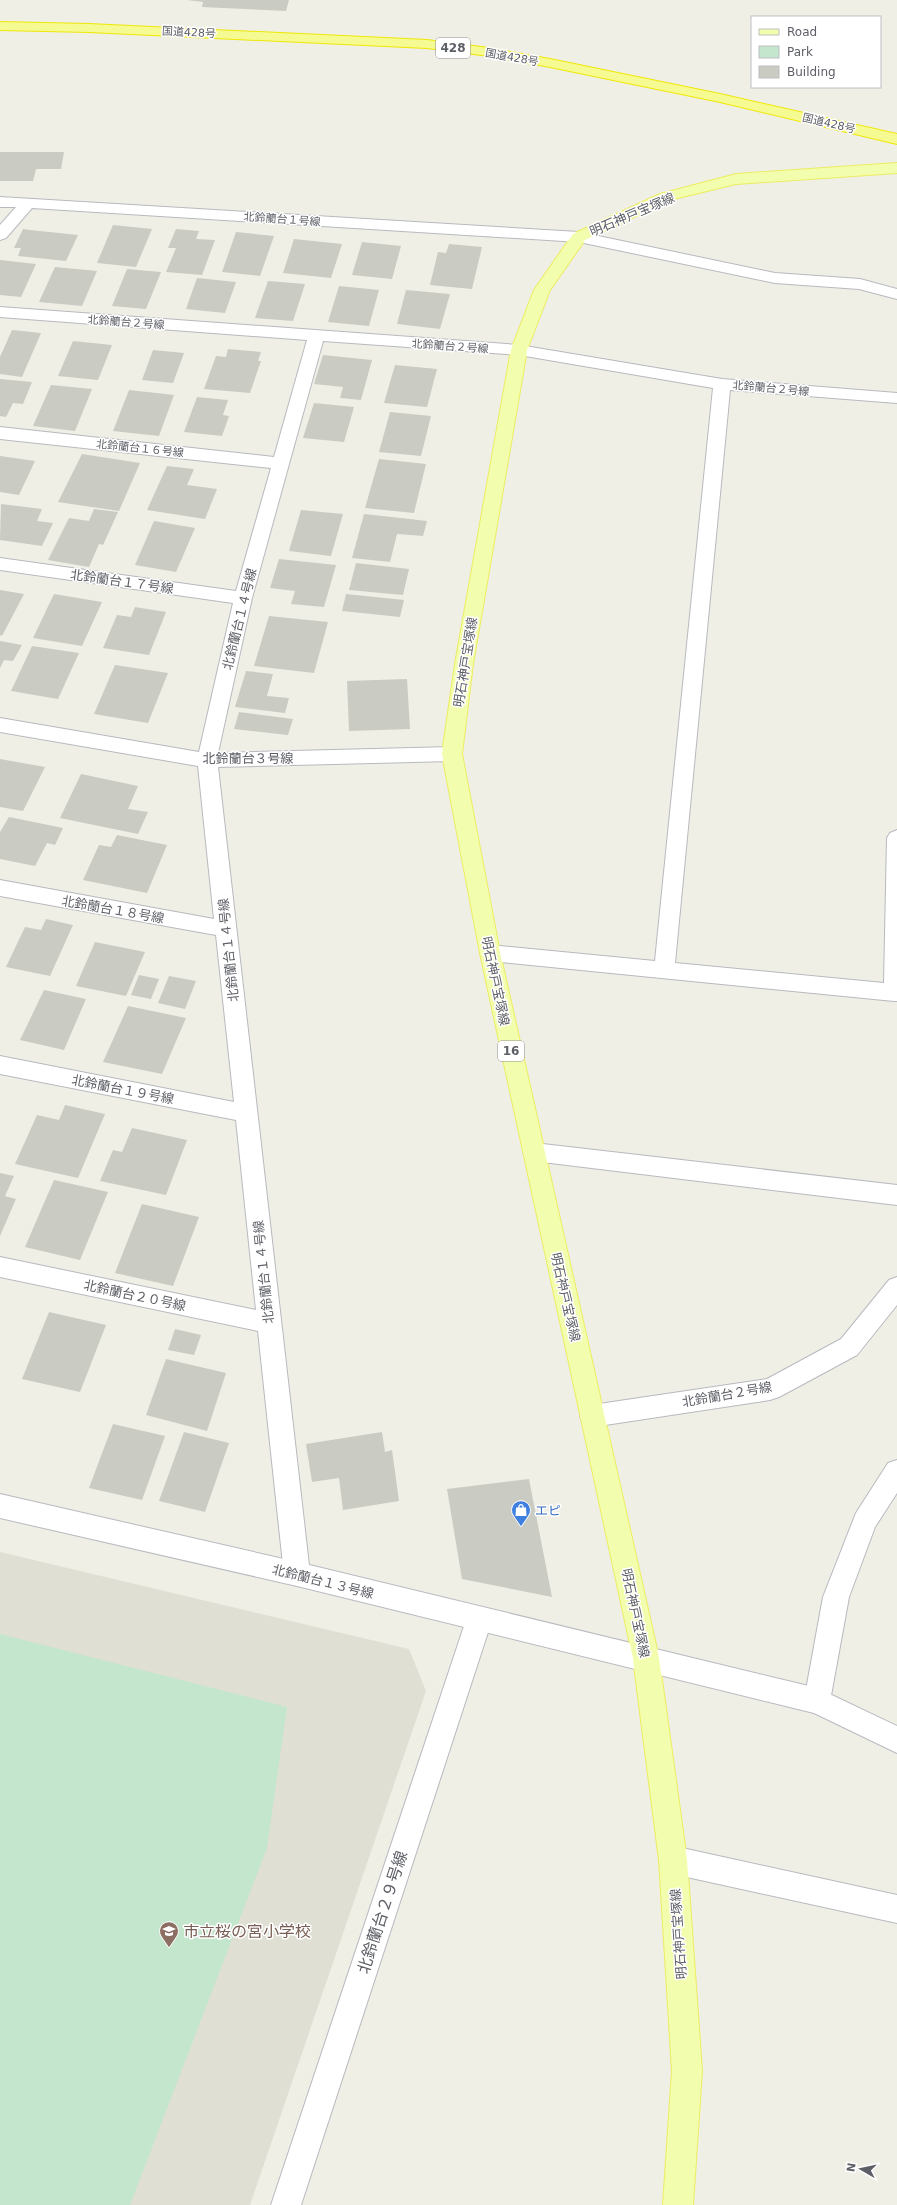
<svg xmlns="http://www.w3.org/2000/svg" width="897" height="2205" font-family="'DejaVu Sans','Noto Sans JP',sans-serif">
<rect width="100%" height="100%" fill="#efefe6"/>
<path fill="#dfdfd4" d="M0 1552 409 1649 426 1691 250 2205H0Z"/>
<path fill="#c3e6cd" d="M0 1634 287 1707 267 1848 130 2205H0Z"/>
<g fill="#cacbc2">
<path d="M187 0H289L286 11 202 7 203 2Z"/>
<path d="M0 152H64L61 169H36L33 181H0Z"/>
<path d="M113 225 152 229 136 267 97 263Z"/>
<path d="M23 229 30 230 78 235 66 261 18 256 21 248H14Z"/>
<path d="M176 229 199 231 196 239 215 240 202 275 166 272 176 248H168Z"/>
<path d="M236 232 274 236 260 276 222 272Z"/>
<path d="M294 239 342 244 331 278 283 273Z"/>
<path d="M362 242 401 246 392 279 352 275Z"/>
<path d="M449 244 482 247 472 289 430 285 438 252 446 253Z"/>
<path d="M0 260 36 264 21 297 0 295Z"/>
<path d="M55 267 97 271 82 306 39 302Z"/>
<path d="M127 269 161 272 146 309 112 306Z"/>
<path d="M197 278 236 282 225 313 186 309Z"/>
<path d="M268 281 305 284 293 321 255 318Z"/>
<path d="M339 286 379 290 369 326 328 322Z"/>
<path d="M406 290 450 294 440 329 397 324Z"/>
<path d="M12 330 41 333 22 377 0 374V357Z"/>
<path d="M73 341 112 345 98 380 58 376Z"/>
<path d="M228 349 261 352 258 361H261L250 393 204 389 216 356 226 357Z"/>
<path d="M153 350 184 353 173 383 142 380Z"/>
<path d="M323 355 372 360 361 400 340 398 343 387 314 384Z"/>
<path d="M395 365 437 369 427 407 384 403Z"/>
<path d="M0 379 32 382 23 404 13 403 6 417 0 416Z"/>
<path d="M51 385 92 389 75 431 33 426Z"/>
<path d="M129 390 174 395 159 436 113 431Z"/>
<path d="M197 397 228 400 223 415 229 416 222 436 184 432Z"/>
<path d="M314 403 354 407 344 442 303 438Z"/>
<path d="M390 412 431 416 421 456 379 452Z"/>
<path d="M82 454 140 463 119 511 58 502Z"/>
<path d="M0 456 35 461 19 495 0 492Z"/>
<path d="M379 459 426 464 414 513 365 508Z"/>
<path d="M167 466 194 469 187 485 217 489 205 519 147 510Z"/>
<path d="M1 504 42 509 37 521 53 523 42 546 0 540Z"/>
<path d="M94 509 118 512 103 545 99 544 89 567 48 560 69 518 89 521Z"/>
<path d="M301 510 343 514 331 556 289 551Z"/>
<path d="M364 514 401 518 427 521 423 536 397 534 390 562 352 558Z"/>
<path d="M154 521 195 528 176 572 135 565Z"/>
<path d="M279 559 336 565 324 607 291 604 295 591 270 588Z"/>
<path d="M356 563 409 569 403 595 349 590Z"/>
<path d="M0 590 24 594 2 636 0 635Z"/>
<path d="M54 594 102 602 82 646 33 638Z"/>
<path d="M346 594 404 600 400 617 342 611Z"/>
<path d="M135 607 166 612 149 655 103 648 117 615 131 617Z"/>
<path d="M269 616 328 622 314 673 254 666Z"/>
<path d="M0 641 22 645 13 661 4 660 0 668Z"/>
<path d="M32 646 79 653 58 699 11 691Z"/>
<path d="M115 665 168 673 148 723 94 714Z"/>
<path d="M246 671 273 674 267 696 289 698 285 713 235 707Z"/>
<path d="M407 679 410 729 349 731 347 681Z"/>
<path d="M239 712 293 719 288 735 234 729Z"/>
<path d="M0 759 45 767 23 811 0 807Z"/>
<path d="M81 774 138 786 128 809 148 812 138 834 60 818Z"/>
<path d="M9 817 63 828 55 845 47 843 35 866 0 859V832Z"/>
<path d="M117 835 167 845 147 893 83 880 99 845 111 847Z"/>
<path d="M46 919 73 925 50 976 6 967 25 927 41 930Z"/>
<path d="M95 942 145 952 126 996 76 986Z"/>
<path d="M139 975 159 979 151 999 131 995Z"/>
<path d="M169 976 196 981 185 1009 158 1003Z"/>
<path d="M44 990 86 999 64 1050 20 1040Z"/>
<path d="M128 1006 186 1018 162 1074 103 1062Z"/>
<path d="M65 1105 105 1114 78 1178 15 1164 37 1115 59 1120Z"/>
<path d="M132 1128 187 1140 166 1195 100 1181 113 1150 122 1152Z"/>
<path d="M0 1173 14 1176 5 1196 16 1199 0 1236Z"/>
<path d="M54 1180 108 1192 80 1260 25 1247Z"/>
<path d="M142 1204 199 1217 173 1286 115 1273Z"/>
<path d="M49 1312 106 1325 80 1392 22 1379Z"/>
<path d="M175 1329 201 1335 194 1355 168 1350Z"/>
<path d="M166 1359 226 1373 207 1431 146 1415Z"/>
<path d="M113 1424 165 1436 142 1500 89 1488Z"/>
<path d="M184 1432 229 1443 205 1512 159 1501Z"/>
<path d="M382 1432 385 1452 392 1450 399 1501 343 1510 339 1478 312 1482 306 1444Z"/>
<path d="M529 1479 552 1597 462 1579 447 1489Z"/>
</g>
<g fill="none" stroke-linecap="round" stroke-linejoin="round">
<defs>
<g id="street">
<path d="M0 197 579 232 775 273 860 279 897 289V299L859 289 775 283 579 242 32 208 6 238 0 240V225L16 207H0Z"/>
<path d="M0 307 519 345 722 379 897 393V403L730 390 675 963 884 983 887 838 890 833 897 830V1001H894L490 961 483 959 480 953 483 947 490 945 655 961 713 388 519 355 323 341 252 598 218 753 452 747 459 749 462 754 459 759 452 761 218 767 310 1574 306 1583 297 1586 288 1583 284 1574 258 1331 0 1277V1257L256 1310 236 1120 0 1074V1056L234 1102 216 935 0 896V880L214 919 198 766 0 732V718L199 752 233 603 0 570V558L236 591 271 468 0 439V427L274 457 307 340 0 317Z"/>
<path d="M534 1143 897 1185V1205L534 1161 526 1159 523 1152 526 1145Z"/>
<path d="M897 1277V1305L857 1355 779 1397 770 1400 592 1427 583 1424 580 1416 583 1408 592 1405 767 1379 841 1339 889 1280Z"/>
<path d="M897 1460V1493L875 1527 849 1597 830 1701 826 1710 817 1714 808 1710 804 1701 823 1597 856 1513 888 1463Z"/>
<path d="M479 1608 488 1611 492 1620 301 2205H271L466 1620 470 1611Z"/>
<path d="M673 1846 897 1895V1923L673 1874 663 1870 659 1860 663 1850Z"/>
</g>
<path id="secondary" d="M0 1494 297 1562 817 1688 897 1726V1753L814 1713 297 1586 0 1518Z"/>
<path id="primary" d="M897 163V173L736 184 670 200 585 240 550 290 527 350 473 664 462 754 500 953 659 1658 687 1860 702 2071 693 2205H663L672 2071 659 1860 633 1658 480 953 442 754 455 664 511 350 534 290 573 234 660 194 736 174Z"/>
<path id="highway" d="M0 22 89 24 427 40 489 48 550 59 720 94 897 134V144L720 102 550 67 489 56 427 48 89 32 0 30Z"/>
</defs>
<use href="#street" stroke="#b8b9bf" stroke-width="2"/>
<use href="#secondary" stroke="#b9bac1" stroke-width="2"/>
<use href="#primary" stroke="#eced61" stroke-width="2"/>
<use href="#highway" stroke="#eee807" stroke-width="2"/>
<use href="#street" fill="#fff" fill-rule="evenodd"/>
<use href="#secondary" fill="#fff" fill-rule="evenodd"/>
<use href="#primary" fill="#f3fdae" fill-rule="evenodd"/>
<use href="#highway" fill="#f6fa92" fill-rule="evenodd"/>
</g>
<defs>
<symbol id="shop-pin" viewBox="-11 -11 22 30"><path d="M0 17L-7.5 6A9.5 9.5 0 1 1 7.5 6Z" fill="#3f7fe0" stroke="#fff"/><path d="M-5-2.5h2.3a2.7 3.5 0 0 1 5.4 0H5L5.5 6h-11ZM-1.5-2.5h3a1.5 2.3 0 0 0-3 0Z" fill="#fff"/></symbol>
<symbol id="school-pin" viewBox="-11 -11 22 30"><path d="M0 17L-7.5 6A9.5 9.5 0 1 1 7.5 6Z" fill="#8d6e63" stroke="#fff"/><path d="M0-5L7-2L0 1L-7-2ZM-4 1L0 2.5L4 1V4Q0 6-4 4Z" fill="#fff"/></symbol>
</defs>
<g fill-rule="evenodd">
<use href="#shop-pin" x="510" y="1499" width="22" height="30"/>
<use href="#school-pin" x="158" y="1920" width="22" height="30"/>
</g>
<g text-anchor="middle" stroke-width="3" stroke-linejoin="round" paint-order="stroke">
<g font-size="11" fill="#5d5f66" stroke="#fff">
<text transform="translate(189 32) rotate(3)" y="4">国道428号</text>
<text transform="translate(512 57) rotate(10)" y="4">国道428号</text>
<text transform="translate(829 123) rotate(13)" y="4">国道428号</text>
<text transform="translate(282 219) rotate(4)" y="4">北鈴蘭台１号線</text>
<text transform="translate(126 322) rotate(4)" y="4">北鈴蘭台２号線</text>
<text transform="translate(450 346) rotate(4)" y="4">北鈴蘭台２号線</text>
<text transform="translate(771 388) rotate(5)" y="4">北鈴蘭台２号線</text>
<text transform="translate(140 448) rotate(6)" y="4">北鈴蘭台１６号線</text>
</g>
<g fill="#fff" stroke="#8e8f94" stroke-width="1">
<rect x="436" y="38" width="34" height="20" rx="3"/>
<rect x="498" y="1041" width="26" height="20" rx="3"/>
</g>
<g font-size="12" font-weight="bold" fill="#5d5f66">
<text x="453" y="52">428</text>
<text x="511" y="1055">16</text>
</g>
<g font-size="13" fill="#5d5f66" stroke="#fff">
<text transform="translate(632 214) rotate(-23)" y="5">明石神戸宝塚線</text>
<text transform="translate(122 581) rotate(8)" y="5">北鈴蘭台１７号線</text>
<text transform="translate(239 619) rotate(-76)" y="5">北鈴蘭台１４号線</text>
<text transform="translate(465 662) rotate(-81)" y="5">明石神戸宝塚線</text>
<text x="248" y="763">北鈴蘭台３号線</text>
<text transform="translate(113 909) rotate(10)" y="5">北鈴蘭台１８号線</text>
<text transform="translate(228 950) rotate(-96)" y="5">北鈴蘭台１４号線</text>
<text transform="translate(496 981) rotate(78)" y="5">明石神戸宝塚線</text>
<text transform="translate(123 1089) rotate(11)" y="5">北鈴蘭台１９号線</text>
<text transform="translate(263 1272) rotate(-96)" y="5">北鈴蘭台１４号線</text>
<text transform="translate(135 1295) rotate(12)" y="5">北鈴蘭台２０号線</text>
<text transform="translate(566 1297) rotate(77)" y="5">明石神戸宝塚線</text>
<text transform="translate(727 1394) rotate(-10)" y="5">北鈴蘭台２号線</text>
<text transform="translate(323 1581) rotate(14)" y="5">北鈴蘭台１３号線</text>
<text transform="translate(636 1613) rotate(78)" y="5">明石神戸宝塚線</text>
<text transform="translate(678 1934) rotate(-94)" y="5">明石神戸宝塚線</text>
</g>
<g font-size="13" fill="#366cbe" stroke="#fff" text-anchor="start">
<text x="535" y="1515">エピ</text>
</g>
<g font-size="16" fill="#5d5f66" stroke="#fff">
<text transform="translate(382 1912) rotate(-72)" y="6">北鈴蘭台２９号線</text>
</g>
<g font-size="16" fill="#785e54" stroke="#fff" text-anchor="start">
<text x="183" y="1937">市立桜の宮小学校</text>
</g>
</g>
<rect x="751" y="16" width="130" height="72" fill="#ffffff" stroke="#bebfc2"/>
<rect x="759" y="29" width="20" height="6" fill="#f3fdae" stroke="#bebfc2"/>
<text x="787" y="36" font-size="12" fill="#5d5f66">Road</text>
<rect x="759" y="46" width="20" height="12" fill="#c3e6cd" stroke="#bebfc2"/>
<text x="787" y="56" font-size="12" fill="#5d5f66">Park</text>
<rect x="759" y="66" width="20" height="12" fill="#cacbc2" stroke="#bebfc2"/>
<text x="787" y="76" font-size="12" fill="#5d5f66">Building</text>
<g transform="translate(861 2169) rotate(279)" stroke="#ffffff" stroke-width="3" paint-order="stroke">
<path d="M0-3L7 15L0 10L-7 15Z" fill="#5d5f66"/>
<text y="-6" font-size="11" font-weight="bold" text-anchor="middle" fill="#5d5f66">N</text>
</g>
</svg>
